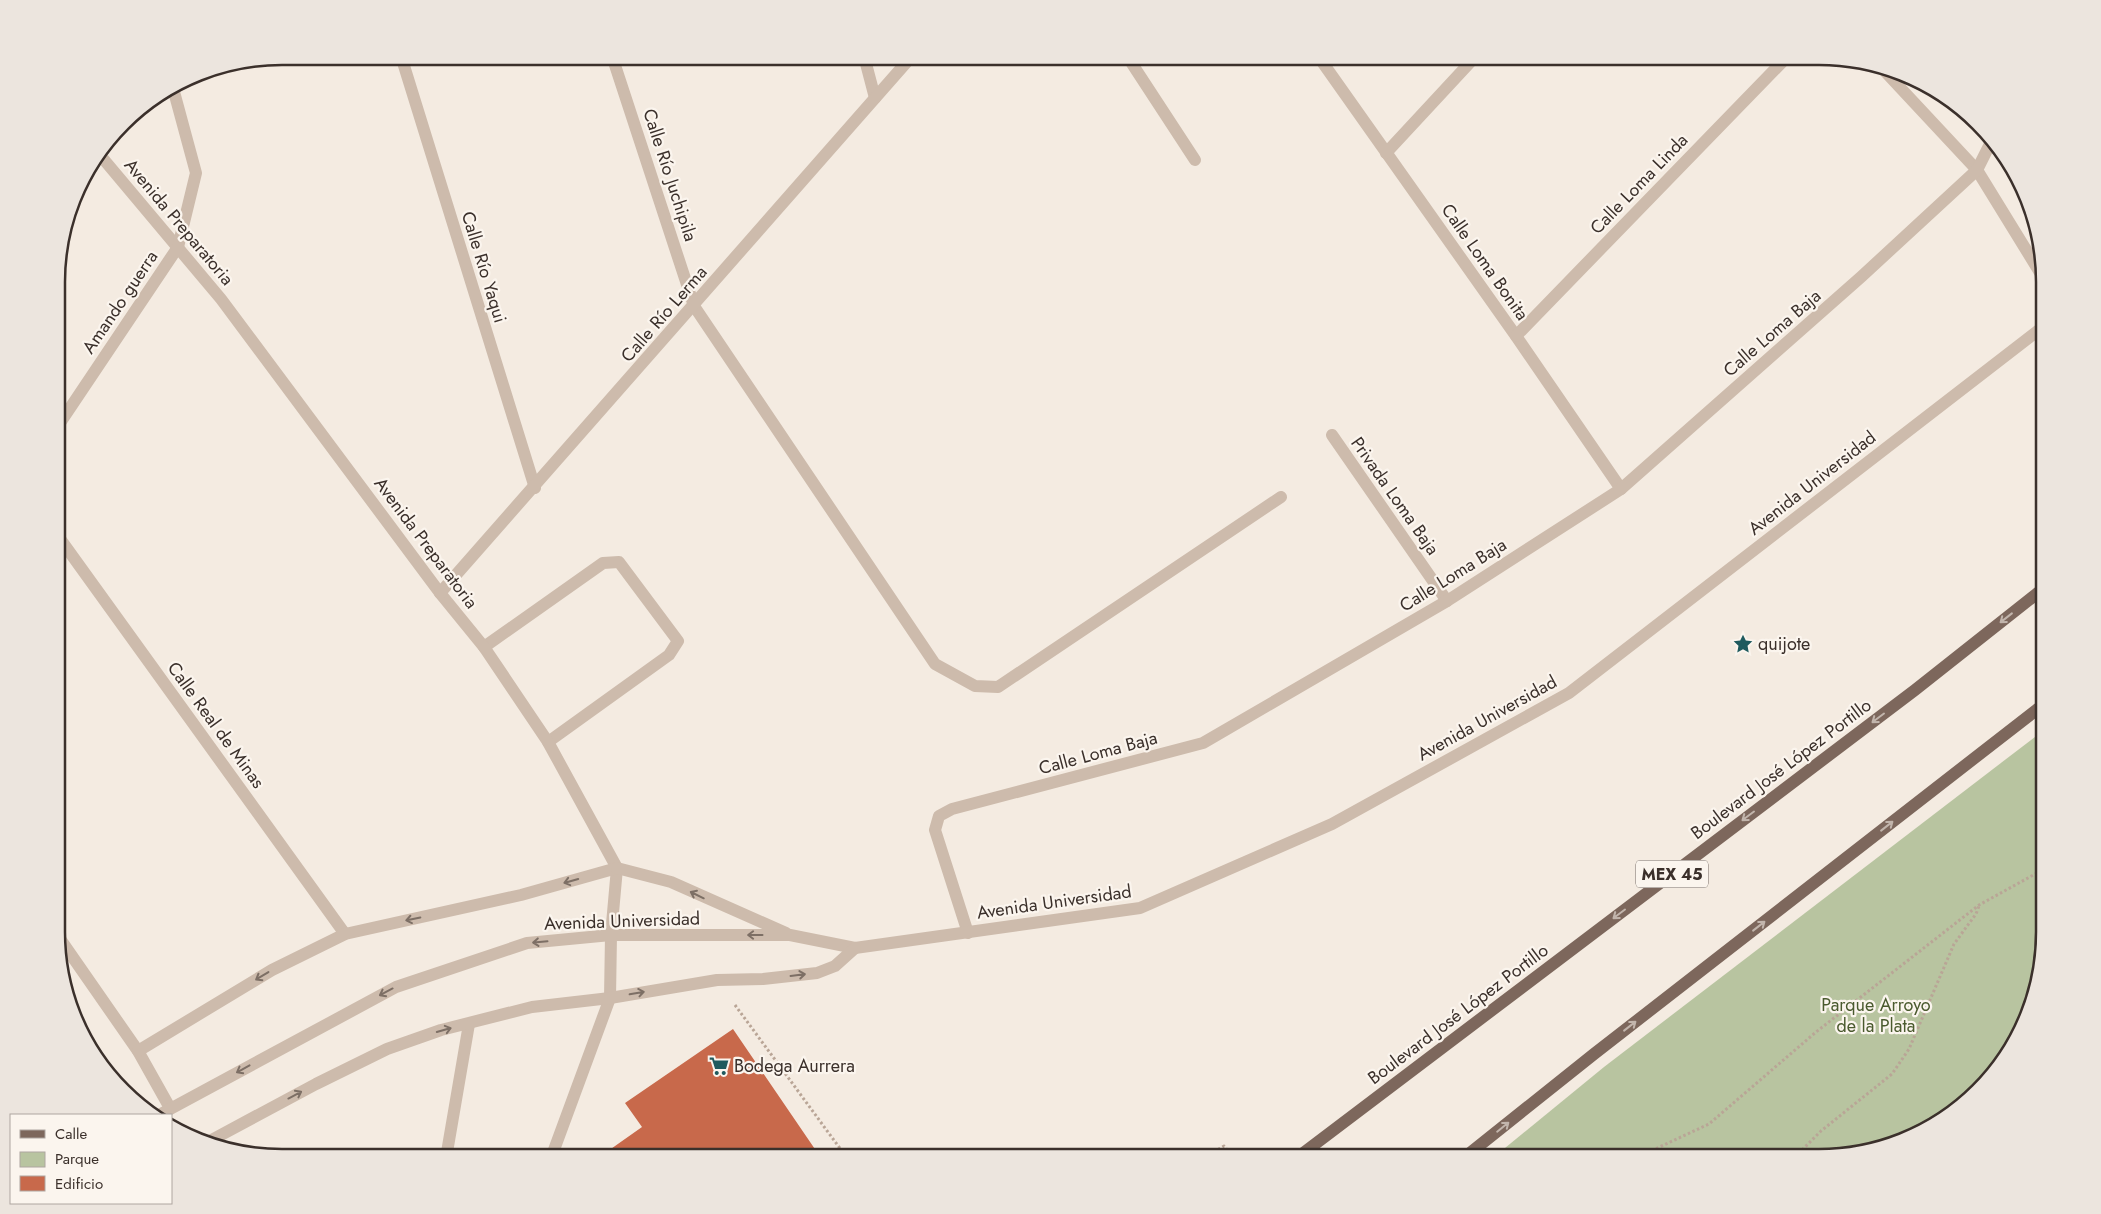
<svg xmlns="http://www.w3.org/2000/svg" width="2101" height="1214" font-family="Jost,sans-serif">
<rect width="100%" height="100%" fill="#f4ebe1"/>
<path fill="#b8c4a0" d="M2044 730V947L2015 1045 1979 1091 1932 1127 1834 1157H1494L1604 1067Z"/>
<path fill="#c8694b" d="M733 1029 821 1158H598L642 1127 625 1103Z"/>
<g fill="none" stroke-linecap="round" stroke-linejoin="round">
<g stroke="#b9a596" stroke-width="3" stroke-dasharray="2.5 2.5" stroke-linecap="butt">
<path d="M735 1005 847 1158"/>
<path d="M1205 1157 1224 1146 1232 1157"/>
<path d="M1638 1157 1709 1124 1816 1032 1979 905 2037 873 2044 855"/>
<path d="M1795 1157 1821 1131 1892 1074 1909 1049 1954 944 1976 914 1979 906"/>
</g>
<g stroke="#cdbbac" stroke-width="12">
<path d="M1127 56 1195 160"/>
<path d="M694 306 935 664 975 686 998 687 1281 497"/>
<path d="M484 647 603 563 619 562 678 641 669 655 548 742"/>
<path d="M551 1158 610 998"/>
</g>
<g stroke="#cdbbac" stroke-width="12">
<path d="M401 56 535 488"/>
<path d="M612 56 694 306"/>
<path d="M864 56 875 98"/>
<path d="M1318 56 1516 336 1621 489"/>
<path d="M1879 65 1977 170 2044 279"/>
<path d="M1386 153 1476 56"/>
<path d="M100 155 221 299 440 593 484 647 548 742 617 868 611 935 610 998"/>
<path d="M1516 336 1788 56"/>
<path d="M58 426 178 247 196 173 173 88"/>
<path d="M1332 435 1447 601"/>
<path d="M58 536 345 934"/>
<path d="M440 593 912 56"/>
<path d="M968 933 935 830 939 816 952 809 1203 743 1447 601 1621 489 1861 277 1977 170 1991 142"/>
<path d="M58 936 138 1051 170 1108"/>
<path d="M138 1051 272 970 345 934 521 895 617 868"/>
<path d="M446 1158 469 1024"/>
</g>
<g stroke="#cdbbac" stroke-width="12">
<path d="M617 868 671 882 786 933"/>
<path d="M159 1115 396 987 527 943 611 935H790L855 948 1140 908 1332 824 1569 693 2044 326"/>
<path d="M206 1143 316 1084 387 1049 441 1030 532 1007 610 998 717 980 763 979 817 973 835 966 855 948"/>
</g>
<g stroke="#7d675c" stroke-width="12">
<path d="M1298 1157 1915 690 2044 588"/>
<path d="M1465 1157 1594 1054 2044 704"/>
</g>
</g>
<defs><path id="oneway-shaft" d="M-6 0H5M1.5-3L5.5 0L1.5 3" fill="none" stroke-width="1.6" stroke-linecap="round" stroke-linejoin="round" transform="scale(1.25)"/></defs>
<g stroke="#c2b5ac">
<use href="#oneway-shaft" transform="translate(2006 618) rotate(142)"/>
<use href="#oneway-shaft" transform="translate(1878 718) rotate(143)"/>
<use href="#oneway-shaft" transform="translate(1748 816) rotate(143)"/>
<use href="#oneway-shaft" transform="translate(1887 826) rotate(-38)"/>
<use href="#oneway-shaft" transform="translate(1619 914) rotate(143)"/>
<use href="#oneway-shaft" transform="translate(1759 926) rotate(-38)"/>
<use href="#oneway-shaft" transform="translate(1630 1026) rotate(-38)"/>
<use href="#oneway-shaft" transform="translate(1503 1127) rotate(-39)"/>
</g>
<g stroke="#7d6f65">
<use href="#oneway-shaft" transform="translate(571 881) rotate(164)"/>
<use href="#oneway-shaft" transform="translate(697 895) rotate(-154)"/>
<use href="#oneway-shaft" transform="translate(413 919) rotate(168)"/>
<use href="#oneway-shaft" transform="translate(755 935) rotate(180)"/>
<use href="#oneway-shaft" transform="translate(540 942) rotate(175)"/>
<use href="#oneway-shaft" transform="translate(798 975) rotate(-7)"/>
<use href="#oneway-shaft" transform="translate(262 976) rotate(149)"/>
<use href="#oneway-shaft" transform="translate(386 992) rotate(152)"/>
<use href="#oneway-shaft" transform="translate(637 993) rotate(-10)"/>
<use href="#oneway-shaft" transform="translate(444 1030) rotate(-16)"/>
<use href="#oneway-shaft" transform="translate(243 1069) rotate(151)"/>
<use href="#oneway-shaft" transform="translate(295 1095) rotate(-28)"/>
</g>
<defs>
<symbol id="sight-bare" viewBox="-9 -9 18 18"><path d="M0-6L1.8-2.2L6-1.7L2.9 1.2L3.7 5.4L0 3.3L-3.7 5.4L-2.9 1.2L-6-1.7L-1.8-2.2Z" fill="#1f5a5e" stroke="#fbf5ee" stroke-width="2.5" paint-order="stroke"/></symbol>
<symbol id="supermarket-bare" viewBox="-9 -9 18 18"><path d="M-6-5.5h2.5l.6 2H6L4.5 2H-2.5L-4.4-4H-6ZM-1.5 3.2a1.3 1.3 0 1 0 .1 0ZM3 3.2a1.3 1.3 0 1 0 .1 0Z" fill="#1f5a5e" stroke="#fbf5ee" stroke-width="2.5" paint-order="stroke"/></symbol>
</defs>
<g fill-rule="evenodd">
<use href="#sight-bare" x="1729" y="630" width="28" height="28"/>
<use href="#supermarket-bare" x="705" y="1052" width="28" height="28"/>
</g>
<g text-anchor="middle" stroke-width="4.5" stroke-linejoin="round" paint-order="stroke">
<rect fill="#fbf5ee" stroke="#756b66" stroke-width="1" x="1636" y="860.5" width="72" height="27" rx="4"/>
<g font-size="16" font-weight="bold" fill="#3b302b">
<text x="1672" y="880">MEX 45</text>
</g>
<g font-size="18" fill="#3b302b" stroke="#fbf5ee">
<text transform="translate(670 175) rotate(72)" y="6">Calle Río Juchipila</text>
<text transform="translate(1639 184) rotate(-46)" y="6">Calle Loma Linda</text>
<text transform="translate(179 222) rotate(50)" y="6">Avenida Preparatoria</text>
<text transform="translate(1485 262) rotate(55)" y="6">Calle Loma Bonita</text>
<text transform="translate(484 267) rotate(73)" y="6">Calle Río Yaqui</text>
<text transform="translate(120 302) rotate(-56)" y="6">Amando guerra</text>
<text transform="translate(664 314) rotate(-49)" y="6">Calle Río Lerma</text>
<text transform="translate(1772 333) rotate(-41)" y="6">Calle Loma Baja</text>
<text transform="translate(1812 483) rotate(-38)" y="6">Avenida Universidad</text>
<text transform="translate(1395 496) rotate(55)" y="6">Privada Loma Baja</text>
<text transform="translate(426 543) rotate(53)" y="6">Avenida Preparatoria</text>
<text transform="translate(1453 575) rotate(-32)" y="6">Calle Loma Baja</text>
<text transform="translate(1487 718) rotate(-29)" y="6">Avenida Universidad</text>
<text transform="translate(216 725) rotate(54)" y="6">Calle Real de Minas</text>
<text transform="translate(1098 753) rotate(-15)" y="6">Calle Loma Baja</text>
<text transform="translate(1781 769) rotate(-37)" y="6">Boulevard José López Portillo</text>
<text transform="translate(1054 902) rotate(-8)" y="6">Avenida Universidad</text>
<text transform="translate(622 921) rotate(-2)" y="6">Avenida Universidad</text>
<text transform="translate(1458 1014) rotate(-37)" y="6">Boulevard José López Portillo</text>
</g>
<g font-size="18" fill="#3b302b" stroke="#fbf5ee" text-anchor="start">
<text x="1758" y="650">quijote</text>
<text x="734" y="1072">Bodega Aurrera</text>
</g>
<g font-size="18" fill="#4a5a2e" stroke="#fbf5ee">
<text x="1876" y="1011">Parque Arroyo<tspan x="1876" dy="21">de la Plata</tspan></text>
</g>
</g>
<path d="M0 0H2101V1214H0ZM282 65H1819A217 217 0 0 1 2036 282V932A217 217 0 0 1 1819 1149H282A217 217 0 0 1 65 932V282A217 217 0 0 1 282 65Z" fill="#ece5de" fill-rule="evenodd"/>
<path fill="none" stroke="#3b302b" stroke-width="2.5" d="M282 65H1819A217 217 0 0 1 2036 282V932A217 217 0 0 1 1819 1149H282A217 217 0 0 1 65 932V282A217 217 0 0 1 282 65Z"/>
<rect x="10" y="1114" width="162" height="90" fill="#fbf5ee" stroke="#aea6a0"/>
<rect x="20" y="1130" width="25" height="8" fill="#7d675c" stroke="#aea6a0"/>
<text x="55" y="1139" font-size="15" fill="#3b302b">Calle</text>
<rect x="20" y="1152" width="25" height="15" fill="#b8c4a0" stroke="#aea6a0"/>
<text x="55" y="1164" font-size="15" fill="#3b302b">Parque</text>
<rect x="20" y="1176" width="25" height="15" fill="#c8694b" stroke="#aea6a0"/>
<text x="55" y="1189" font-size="15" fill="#3b302b">Edificio</text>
</svg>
